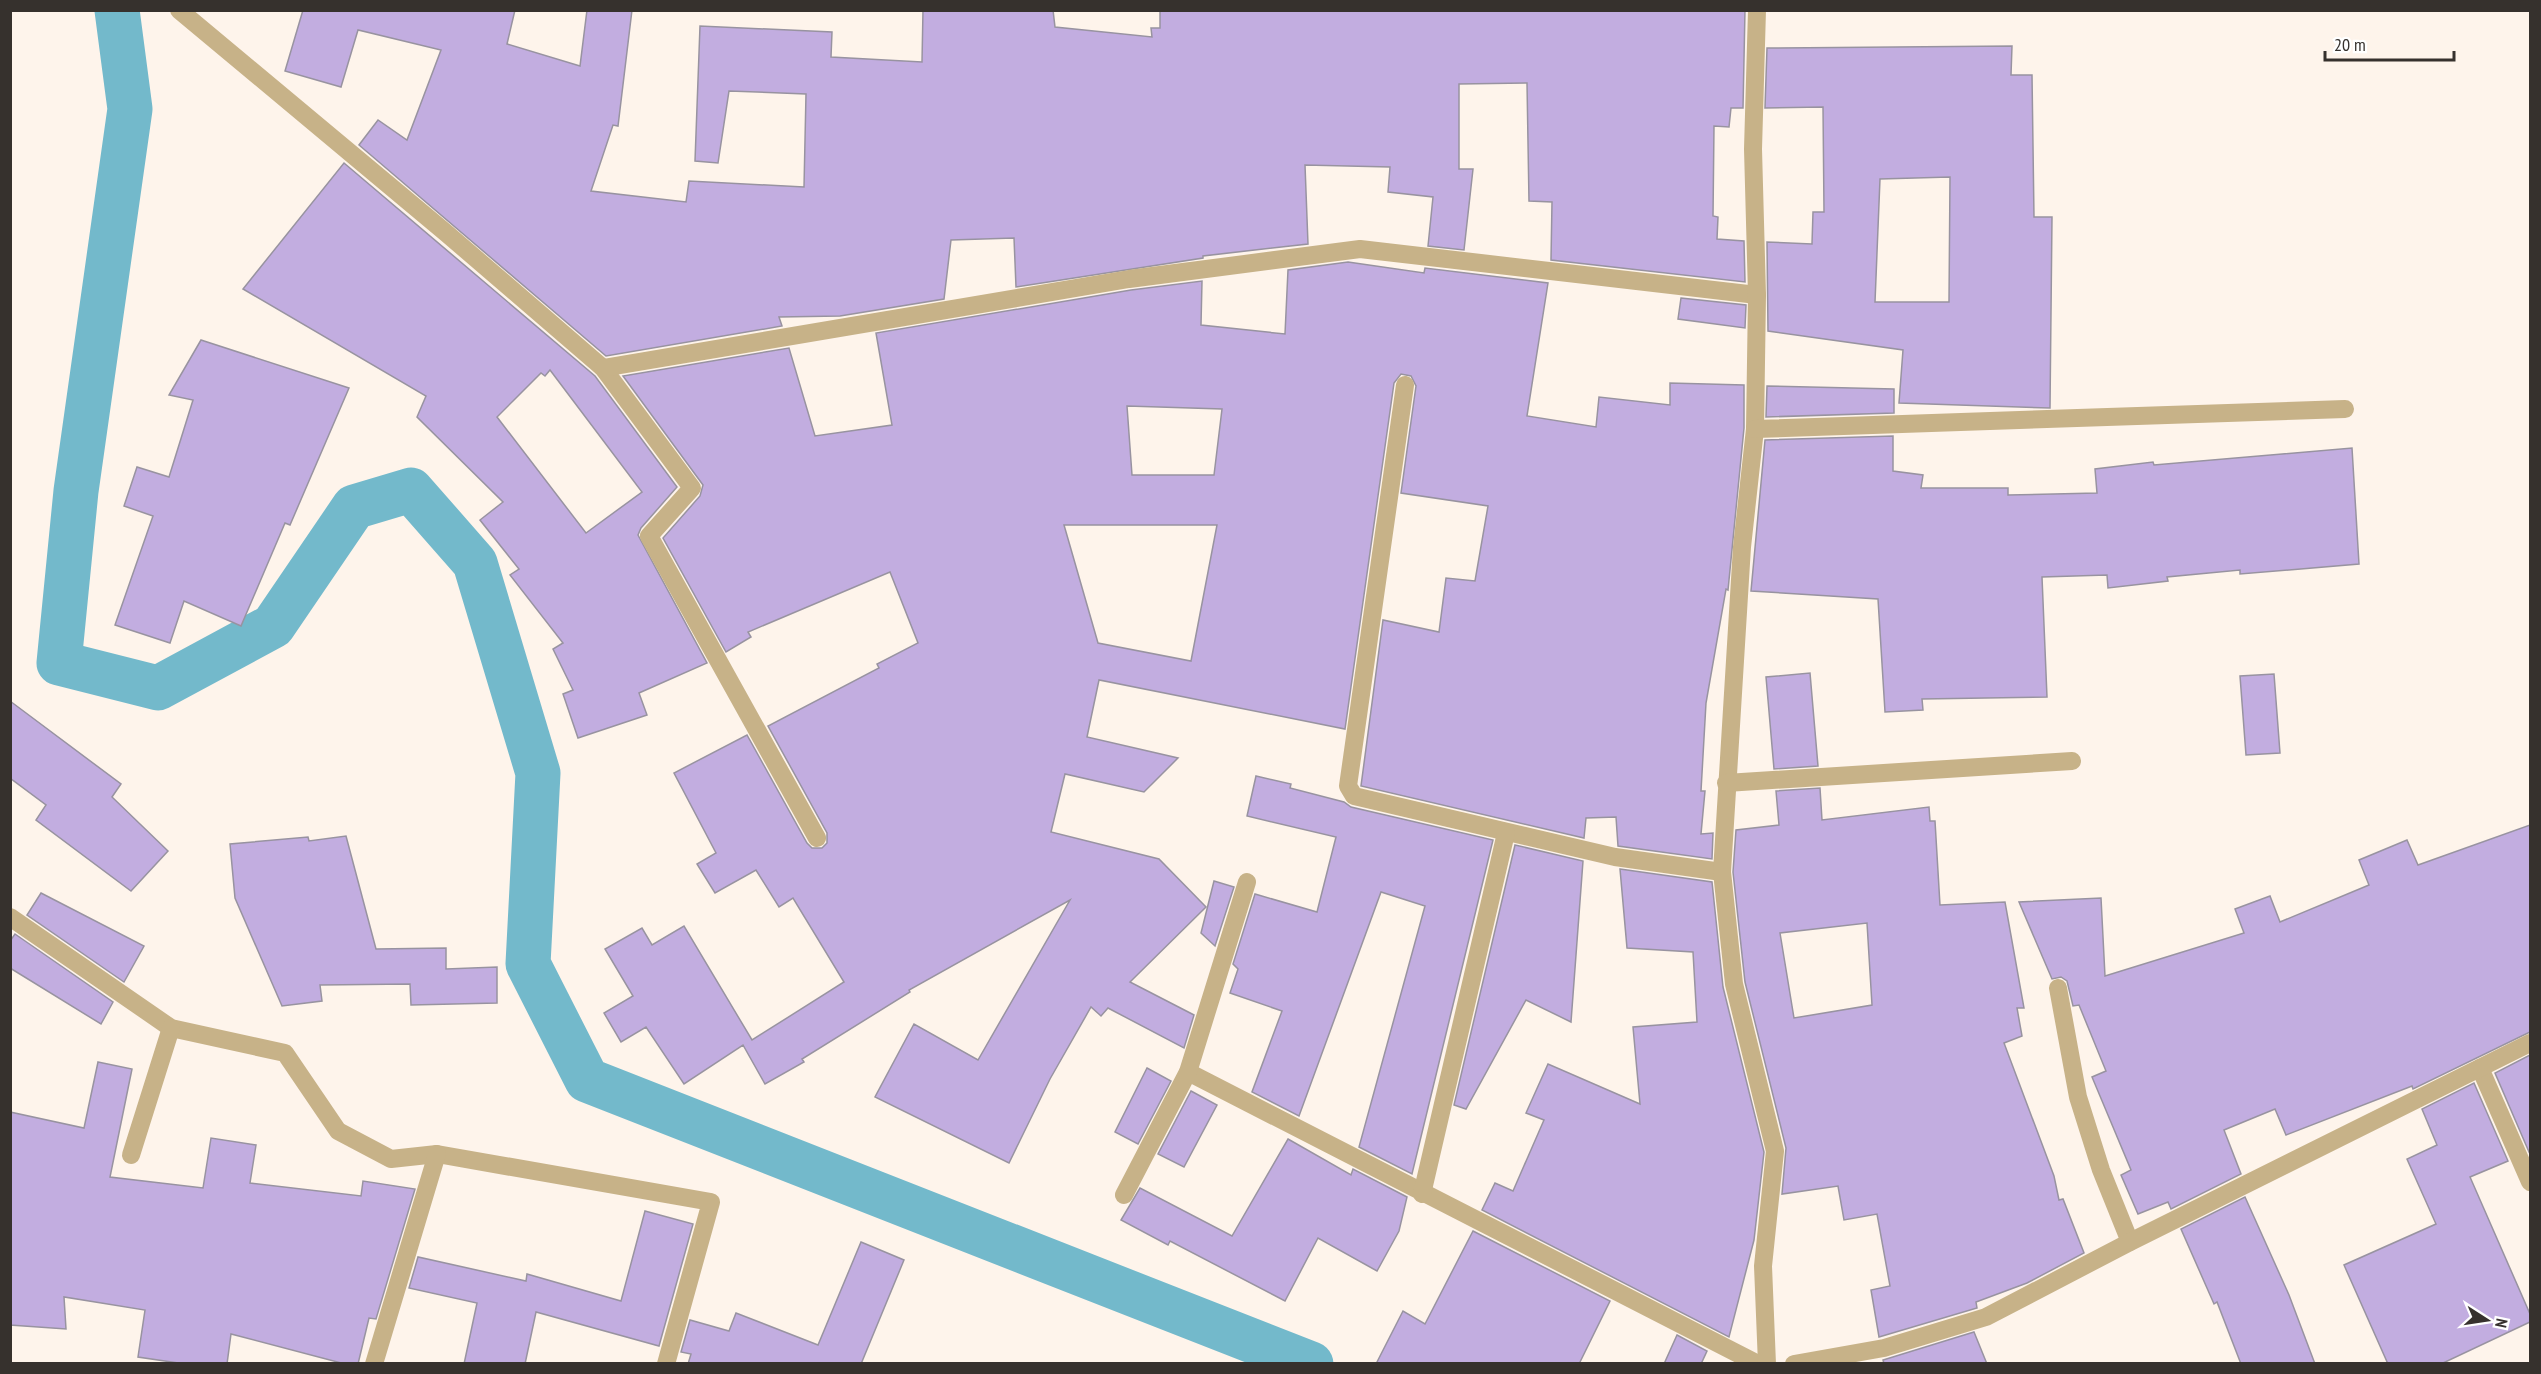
<svg xmlns="http://www.w3.org/2000/svg" width="2541" height="1374" font-family="'PT Sans Narrow',sans-serif">
<rect width="100%" height="100%" fill="#fef4eb"/>
<g fill="none" stroke-linecap="round" stroke-linejoin="round">
<path stroke="#73b9cb" stroke-width="45" d="M117 10 130 109 76 491 59 663 158 688 273 626 354 507 411 490 475 563 538 773 528 964 587 1080 1311 1364"/>
</g>
<g fill="#c2ade0" stroke="#9893a0" stroke-width="1.5" fill-rule="evenodd">
<path d="M303 10H515L507 44 580 66 587 10H632L618 126 613 125 591 191 686 202 689 181 804 187 806 94 729 91 718 163 695 161 700 26 832 32 831 57 922 62 923 10H1053L1055 27 1152 37 1151 28H1160V10H1745L1743 108H1731L1729 127 1714 126 1713 216 1718 217 1717 239 1744 241 1745 282 1551 260 1552 202 1529 201 1527 83 1459 84V169H1473L1464 250 1428 246 1433 197 1388 192 1390 167 1305 165 1308 244 1203 256V258L1016 287 1014 238 951 240 944 299 840 316 779 317 782 326 606 356 359 145 378 120 407 140 441 50 358 30 341 87 285 71Z"/>
<path d="M2012 46 2011 75H2032L2034 217H2052L2050 408 1899 403 1903 350 1768 331 1767 242 1812 244 1813 212H1824L1823 107 1765 108 1767 48ZM1950 177 1949 302H1875L1880 179Z"/>
<path d="M344 163 595 376 677 487 641 528 638 535 707 663 639 693 647 715 578 738 563 694 573 690 553 649 563 643 510 575 519 569 480 520 503 502 417 417 426 396 243 289ZM550 370 642 492 586 533 497 417 541 373 545 376Z"/>
<path d="M1348 262 1424 273 1425 268 1548 283 1527 416 1596 427 1599 397 1670 405V383L1744 385V428L1728 590 1726 589 1706 703 1701 791H1705L1701 834 1713 833 1712 859 1618 846 1616 817 1586 818 1584 838 1361 786 1383 620 1439 632 1446 578 1475 581 1488 506 1401 493 1416 386 1411 376 1401 374 1394 383 1345 729 1099 680 1087 737 1178 758 1144 792 1065 774 1051 832 1159 859 1206 907 1130 982 1194 1015 1184 1048 1108 1008 1101 1016 1091 1007 1050 1079 1009 1163 875 1097 914 1024 978 1060 1070 900 909 990 910 992 802 1059 804 1062 765 1084 743 1045 684 1084 646 1027 621 1042 604 1013 633 996 605 949 642 928 652 945 684 926 752 1040 844 982 793 898 779 907 756 870 715 893 697 864 716 853 674 773 747 735 807 843 812 848H822L827 843V833L768 726 879 668 877 664 918 643 890 572 748 632 751 637 726 652 663 538 700 496 703 485 623 376 789 348 815 436 892 425 876 333 1131 290 1202 281 1201 325 1285 334 1288 270ZM1127 406 1222 409 1214 475H1132ZM1064 525H1217L1191 661 1098 643Z"/>
<path d="M1681 298 1746 305 1745 328 1678 319Z"/>
<path d="M201 340 349 388 290 525 285 523 241 626 184 601 170 643 115 625 153 516 124 506 137 467 169 477 193 400 169 395Z"/>
<path d="M1767 386 1894 389V413L1766 417Z"/>
<path d="M1893 436V471L1923 475 1921 488H2008V495L2097 493 2095 469 2153 462 2154 465 2352 448 2359 564 2240 574V570L2167 577 2168 581 2108 588 2107 575 2042 577 2047 697 1922 699 1923 710 1885 712 1878 599 1751 591 1765 440Z"/>
<path d="M1810 673 1818 766 1774 769 1766 677Z"/>
<path d="M2274 674 2280 753 2246 755 2240 676Z"/>
<path d="M10 701 121 784 112 797 168 851 131 891 36 820 46 805 10 778Z"/>
<path d="M1256 776 1291 784 1290 788 1344 802 1351 807 1493 840 1412 1174 1359 1147 1425 906 1381 892 1299 1116 1252 1092 1282 1011 1230 993 1238 969 1233 964 1255 894 1317 912 1336 837 1247 816Z"/>
<path d="M1820 788 1822 820 1929 807 1930 821H1935L1940 905 2005 902 2024 1008H2017L2022 1036 2004 1043 2054 1176 2059 1200 2063 1199 2084 1253 2027 1283 1976 1302 1977 1308 1879 1337 1871 1290 1890 1286 1877 1214 1844 1220 1838 1186 1782 1194 1786 1148 1745 982 1733 872 1736 830 1779 825 1776 791ZM1867 923 1872 1005 1794 1018 1780 933Z"/>
<path d="M2530 825V1032L2413 1089 2412 1086 2286 1135 2275 1109 2224 1130 2241 1174 2171 1209 2168 1202 2138 1214 2121 1175 2131 1170 2092 1077 2106 1071 2079 1005 2073 1006 2067 981 2061 977 2052 979 2019 902 2101 898 2105 976 2244 933 2235 909 2270 896 2280 922 2369 885 2359 860 2407 840 2418 865Z"/>
<path d="M346 836 376 949 446 948V969L497 967V1003L411 1005 410 984 320 985 322 1001 282 1006 235 898 230 844 308 837 309 841Z"/>
<path d="M1515 845 1583 861 1571 1022 1526 1000 1466 1109 1454 1105Z"/>
<path d="M1620 869 1712 882 1723 987 1764 1152 1754 1240 1729 1337 1482 1210 1495 1183 1513 1191 1544 1120 1526 1113 1548 1064 1640 1104 1633 1027 1697 1022 1693 952 1627 948Z"/>
<path d="M1214 881 1234 887 1215 946 1201 933Z"/>
<path d="M41 893 144 946 124 982 27 915Z"/>
<path d="M15 934 113 1002 101 1024 10 968V941Z"/>
<path d="M2530 1055V1151L2529 1152 2495 1073Z"/>
<path d="M98 1062 132 1069 110 1177 203 1188 211 1138 256 1145 250 1183 361 1196 363 1181 415 1189 376 1319 369 1318 358 1364H345L231 1334 227 1364H185L138 1357 145 1310 64 1297 66 1329 10 1325V1112L84 1128Z"/>
<path d="M1147 1068 1171 1081 1138 1144 1115 1132Z"/>
<path d="M2474 1083 2508 1161 2470 1177 2530 1314V1322L2441 1364H2388L2344 1265 2436 1224 2407 1159 2437 1145 2422 1109Z"/>
<path d="M1191 1091 1217 1105 1184 1167 1158 1154Z"/>
<path d="M1288 1139 1351 1175 1353 1169 1407 1197 1399 1231 1377 1271 1318 1238 1285 1301 1170 1241 1168 1245 1121 1220 1140 1188 1232 1236Z"/>
<path d="M2245 1197 2289 1295 2315 1364H2241L2217 1302 2214 1304 2181 1229Z"/>
<path d="M645 1211 693 1224 659 1346 536 1312 525 1364H464L477 1303 409 1288 418 1257 526 1281 527 1274 621 1301Z"/>
<path d="M1473 1231 1610 1301 1579 1364H1376L1403 1311 1425 1324Z"/>
<path d="M861 1242 904 1260 861 1364H688L691 1354 681 1352 690 1320 729 1331 736 1313 818 1345Z"/>
<path d="M1974 1332 1987 1364H1884L1883 1360Z"/>
<path d="M1677 1335 1707 1351 1701 1364H1664Z"/>
</g>
<g fill="none" stroke-linecap="round" stroke-linejoin="round">
<g stroke="#c7b288" stroke-width="18">
<path d="M179 10 445 232 603 368 692 488 649 536 817 838"/>
<path d="M603 368 1129 279 1360 249 1757 295"/>
<path d="M1405 385 1348 786 1354 796 1615 857 1722 872"/>
<path d="M10 917 171 1028 285 1053 338 1131 391 1159 437 1154 711 1202 666 1364"/>
<path d="M1188 1072 1758 1364"/>
<path d="M131 1155 171 1028"/>
<path d="M1422 1194 1506 833"/>
<path d="M1124 1195 1188 1072 1247 882"/>
<path d="M374 1364 437 1154"/>
</g>
<g stroke="#c7b288" stroke-width="18">
<path d="M1757 10 1753 149 1757 295 1755 429 1742 547 1722 872 1734 984 1775 1151 1763 1266 1767 1364"/>
<path d="M1755 429 2345 409"/>
<path d="M1726 783 2072 761"/>
<path d="M2058 988 2078 1097 2101 1170 2130 1242"/>
<path d="M2480 1068 2530 1182"/>
<path d="M1794 1364 1884 1348 1986 1317 2130 1242 2530 1043"/>
</g>
</g>
<rect width="2541" height="1374" fill="none" stroke="#36312d" stroke-width="24"/>
<g transform="translate(2487 1320) rotate(102)" stroke="#ffffff" stroke-width="4.5" paint-order="stroke">
<path d="M0-4.5L10 22L0 15L-10 22Z" fill="#36312d"/>
<text y="-9" font-size="16" font-weight="bold" text-anchor="middle" fill="#36312d">N</text>
</g>
<path d="M2325 51v9h129v-9" fill="none" stroke="#36312d" stroke-width="3"/>
<text x="2334" y="51" font-size="18" fill="#36312d" stroke="#ffffff" stroke-width="4.5" paint-order="stroke">20 m</text>
</svg>
